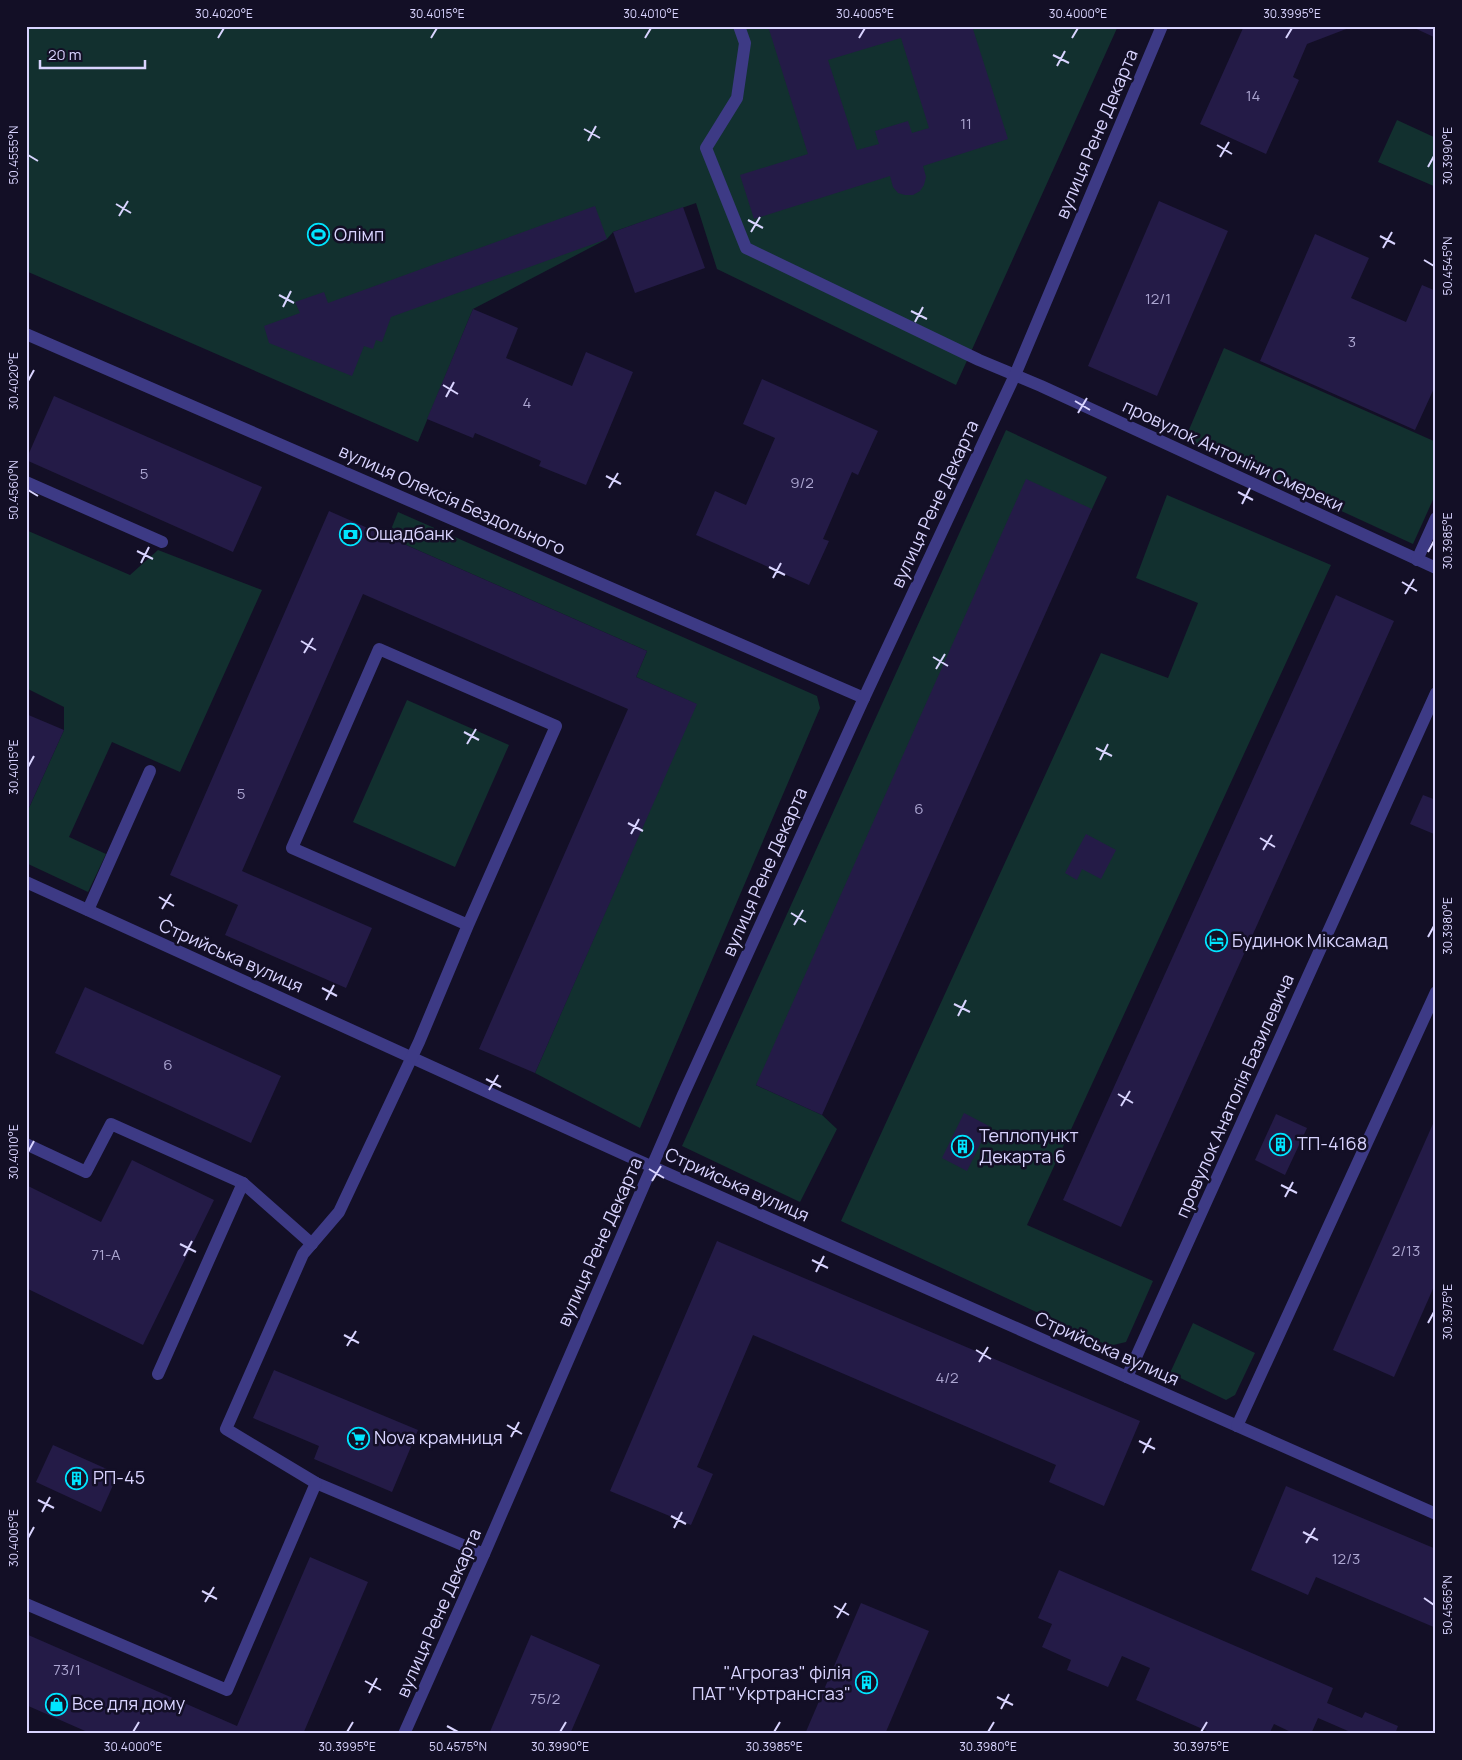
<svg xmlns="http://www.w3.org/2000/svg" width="1462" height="1760" font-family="Manrope,sans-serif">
<rect width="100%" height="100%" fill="#130f26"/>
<g fill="#12302f">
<path d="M26 26H1118L956 385 717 269 696 203 613 232 607 239 473 309 418 442 26 271Z"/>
<path d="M1397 120 1436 138V187L1378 162Z"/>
<path d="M1224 348 1436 442V493L1413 544 1185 439Z"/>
<path d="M1006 430 1107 477 1092 509 756 1085 822 1115 837 1129 800 1202 682 1146Z"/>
<path d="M1167 495 1331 565 1027 1225 1153 1281 1126 1342 1109 1346 841 1221 1101 653 1168 678 1198 603 1136 578Z"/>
<path d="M398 512 817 696 820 708 640 1128 535 1073 696 704 636 677 647 651 388 537Z"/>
<path d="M26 530 130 575 158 550 262 590 180 772 112 742 69 837 106 854 88 892 26 863V809L28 810 64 730V707L26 688Z"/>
<path d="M407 700 509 745 455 867 353 822Z"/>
<path d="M1193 1323 1255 1353 1235 1395 1226 1400 1170 1373Z"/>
</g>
<g fill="#241b47" fill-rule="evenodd">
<path d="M768 26H972L1008 139 923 166 926 177 924 185 920 191 913 195H905L898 193 893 187 890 176 754 219 740 175 808 154ZM901 38 929 128 912 133 908 121 875 131 879 144 857 150 828 60Z"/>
<path d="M1244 26H1354L1307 44 1293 77 1299 80 1266 154 1200 124Z"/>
<path d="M1410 26H1436V38Z"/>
<path d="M1159 201 1228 231 1157 396 1088 366Z"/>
<path d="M595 206 607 239 391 317 382 342 376 340 373 349 364 346 352 376 269 343 264 326 300 313 295 302 324 292 328 303Z"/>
<path d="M683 207 705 268 635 293 613 232Z"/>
<path d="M1315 234 1369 258 1351 298 1406 322 1422 285 1436 291V384L1415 430 1260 361Z"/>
<path d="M473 309 518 328 506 358 572 386 586 352 633 372 586 485 539 466 541 461 475 433 473 438 427 419Z"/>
<path d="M762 379 878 431 858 475 852 472 823 539 829 541 809 585 696 535 715 491 746 505 775 438 743 424Z"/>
<path d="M54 396 262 487 233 552 26 460Z"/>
<path d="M1026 479 1092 509 822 1115 756 1085Z"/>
<path d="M329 511 647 651 636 677 697 704 535 1073 479 1049 628 709 363 594 242 871 372 928 346 988 225 935 238 905 170 875Z"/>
<path d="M1336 595 1394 621 1121 1227 1063 1200Z"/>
<path d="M26 714 64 730 28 810 26 809Z"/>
<path d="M1423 795 1436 800 1434 834 1410 824Z"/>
<path d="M1086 834 1116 850 1101 879 1082 869 1077 880 1065 873Z"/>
<path d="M85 987 281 1076 251 1143 55 1053Z"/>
<path d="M964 1113 989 1126 967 1171 942 1158Z"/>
<path d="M1276 1114 1307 1128 1285 1175 1255 1160Z"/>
<path d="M1436 1117V1282L1394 1377 1333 1350Z"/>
<path d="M132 1160 214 1200 143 1345 26 1288V1185L101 1222Z"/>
<path d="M717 1241 1140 1421 1104 1506 1049 1482 1056 1465 753 1335 697 1467 713 1474 691 1525 610 1491Z"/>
<path d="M274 1370 418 1430 392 1492 314 1459 319 1446 253 1418Z"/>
<path d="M53 1445 118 1474 101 1512 36 1482Z"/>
<path d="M1286 1486 1436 1549V1628L1316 1577 1308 1595 1251 1570Z"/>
<path d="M310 1557 368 1582 303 1734H92L26 1705V1634L237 1726Z"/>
<path d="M1059 1570 1333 1688 1327 1703 1362 1718 1365 1712 1398 1726 1395 1734H1355L1318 1718 1311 1734H1295L1274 1724 1269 1734H1214L1136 1700 1150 1668 1122 1656 1108 1687 1067 1670 1071 1660 1042 1647 1052 1624 1038 1618Z"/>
<path d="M861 1603 929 1631 885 1734H805Z"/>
<path d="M531 1635 600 1665 570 1734H489Z"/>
</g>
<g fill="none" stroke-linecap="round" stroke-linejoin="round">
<g stroke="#3d3a85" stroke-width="12">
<path d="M739 26 745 43 737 98 706 148 746 248 979 360 1041 386 1436 568"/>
<path d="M26 334 864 698"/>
<path d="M26 482 162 542"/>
<path d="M1417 560 1436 518"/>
<path d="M26 882 628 1156 1436 1514"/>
<path d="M88 910 150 771"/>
<path d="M468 925 292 848 379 649 556 726 468 925 419 1042 339 1212 303 1254 226 1429 316 1483 484 1554"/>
<path d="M26 1144 86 1172 111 1124 243 1183 312 1244"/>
<path d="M158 1374 243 1183"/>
<path d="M1127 1377 1436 693"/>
<path d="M1237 1426 1436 992"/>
<path d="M26 1604 227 1690 316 1483"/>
<path d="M404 1734 484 1554 683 1095 864 698 1015 375 1162 26"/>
</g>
</g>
<path fill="none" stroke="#d9d4ff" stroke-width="2" d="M218 38 224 28M431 38 437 28M645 38 651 28M859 38 865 28M1072 38 1078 28M1286 38 1292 28M1053 55 1069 63M1057 66 1065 51M584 129 600 138M588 141 596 126M1217 145 1232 154M28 155 38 161M1220 157 1229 142M1428 167 1434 156M116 204 131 213M119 216 128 201M748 220 763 228M751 232 760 217M1380 236 1395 244M1383 248 1392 232M1424 260 1434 266M279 295 294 303M283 307 291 291M911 311 927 319M915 322 923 307M28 381 34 370M443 385 458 394M446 397 454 382M1075 401 1090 410M1078 413 1087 398M606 476 621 484M609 488 618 473M28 490 38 496M1238 492 1253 500M1242 504 1250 488M137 551 153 559M1428 552 1434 541M141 563 149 547M769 567 785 575M773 578 781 563M1402 582 1417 591M1405 594 1414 579M301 641 316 650M304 653 313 638M933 657 948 666M936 669 945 654M464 732 479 740M467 744 476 729M1096 748 1112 756M1100 760 1108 744M28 767 34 756M628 823 643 831M631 834 639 819M1260 838 1275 847M1263 850 1272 835M159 897 174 906M162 909 171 894M791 913 806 922M794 925 803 910M1428 937 1434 926M322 988 337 996M326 1000 334 985M954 1004 970 1012M958 1016 966 1000M486 1079 501 1087M489 1090 498 1075M1118 1094 1133 1103M1121 1106 1130 1091M28 1152 34 1141M649 1169 664 1178M652 1181 661 1166M1281 1185 1297 1193M1285 1197 1293 1182M180 1244 196 1252M184 1256 192 1241M812 1260 828 1268M816 1272 824 1256M1428 1323 1434 1312M344 1335 359 1343M347 1346 356 1331M976 1350 991 1359M979 1362 988 1347M507 1425 522 1434M511 1437 519 1422M1139 1441 1155 1449M1143 1453 1151 1438M38 1500 54 1508M42 1512 50 1497M671 1516 686 1524M674 1528 682 1512M1303 1532 1318 1540M28 1538 34 1527M1306 1543 1315 1528M202 1591 217 1599M1424 1598 1434 1605M205 1602 214 1587M834 1606 849 1615M837 1618 846 1603M365 1681 381 1690M369 1693 377 1678M997 1697 1013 1705M1001 1709 1009 1694M447 1726 458 1732M133 1732 139 1722M347 1732 353 1722M560 1732 566 1722M774 1732 780 1722M988 1732 994 1722M1201 1732 1207 1722"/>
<defs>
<symbol id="stadium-ring" viewBox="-11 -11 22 22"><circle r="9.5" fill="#130f26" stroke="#00e5ff" stroke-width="1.5"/><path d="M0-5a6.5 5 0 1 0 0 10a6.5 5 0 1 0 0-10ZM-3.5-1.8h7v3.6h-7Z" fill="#00e5ff"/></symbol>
<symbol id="bank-ring" viewBox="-11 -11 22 22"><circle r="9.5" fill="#130f26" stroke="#00e5ff" stroke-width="1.5"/><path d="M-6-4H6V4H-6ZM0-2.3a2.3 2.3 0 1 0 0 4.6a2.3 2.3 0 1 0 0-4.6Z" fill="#00e5ff"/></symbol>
<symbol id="hotel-ring" viewBox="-11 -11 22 22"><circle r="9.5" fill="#130f26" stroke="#00e5ff" stroke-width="1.5"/><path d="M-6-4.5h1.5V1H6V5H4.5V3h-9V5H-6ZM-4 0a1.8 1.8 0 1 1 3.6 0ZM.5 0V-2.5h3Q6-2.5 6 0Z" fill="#00e5ff"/></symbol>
<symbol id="building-ring" viewBox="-11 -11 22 22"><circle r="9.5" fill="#130f26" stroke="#00e5ff" stroke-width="1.5"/><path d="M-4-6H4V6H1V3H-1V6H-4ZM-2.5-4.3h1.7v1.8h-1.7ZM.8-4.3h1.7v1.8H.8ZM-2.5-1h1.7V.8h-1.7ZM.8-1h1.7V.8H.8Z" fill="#00e5ff"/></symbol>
<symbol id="supermarket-ring" viewBox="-11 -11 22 22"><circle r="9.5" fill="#130f26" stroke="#00e5ff" stroke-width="1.5"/><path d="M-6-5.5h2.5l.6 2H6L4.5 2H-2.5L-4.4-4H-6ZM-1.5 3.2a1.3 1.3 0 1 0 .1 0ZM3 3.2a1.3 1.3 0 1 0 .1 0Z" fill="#00e5ff"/></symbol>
<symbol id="shop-ring" viewBox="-11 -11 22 22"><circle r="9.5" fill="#130f26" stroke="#00e5ff" stroke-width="1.5"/><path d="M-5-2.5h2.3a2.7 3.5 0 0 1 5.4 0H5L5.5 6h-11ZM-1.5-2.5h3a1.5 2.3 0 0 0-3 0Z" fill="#00e5ff"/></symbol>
</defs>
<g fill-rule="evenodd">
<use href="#stadium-ring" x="306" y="222" width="25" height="25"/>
<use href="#bank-ring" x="338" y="522" width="25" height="25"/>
<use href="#hotel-ring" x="1204" y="928" width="25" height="25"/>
<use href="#building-ring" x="1268" y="1132" width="25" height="25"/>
<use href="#building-ring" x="950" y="1134" width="25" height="25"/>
<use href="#supermarket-ring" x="346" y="1426" width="25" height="25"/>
<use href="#building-ring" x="64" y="1466" width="25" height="25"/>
<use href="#building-ring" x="854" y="1670" width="25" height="25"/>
<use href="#shop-ring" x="44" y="1692" width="25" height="25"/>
</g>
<g text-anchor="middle" stroke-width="5" stroke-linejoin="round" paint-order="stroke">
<g font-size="15" fill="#aca6d1">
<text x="1253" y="101">14</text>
<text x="966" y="129">11</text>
<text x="1158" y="304">12/1</text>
<text x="1352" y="347">3</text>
<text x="527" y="408">4</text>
<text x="144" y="479">5</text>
<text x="802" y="488">9/2</text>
<text x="241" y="799">5</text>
<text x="919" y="814">6</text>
<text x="168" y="1070">6</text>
<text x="1406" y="1256">2/13</text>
<text x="106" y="1260">71-А</text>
<text x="947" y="1383">4/2</text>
<text x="1346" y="1564">12/3</text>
<text x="67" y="1675">73/1</text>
<text x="545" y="1704">75/2</text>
</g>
<g font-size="18" fill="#d9d4ff" stroke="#130f26">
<text transform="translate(1097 134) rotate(-67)" y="6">вулиця Рене Декарта</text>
<text transform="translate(1233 456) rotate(25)" y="6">провулок Антоніни Смереки</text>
<text transform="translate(452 500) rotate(24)" y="6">вулиця Олексія Бездольного</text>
<text transform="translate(935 504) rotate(-65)" y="6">вулиця Рене Декарта</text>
<text transform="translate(765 872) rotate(-66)" y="6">вулиця Рене Декарта</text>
<text transform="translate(231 956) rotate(24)" y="6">Стрийська вулиця</text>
<text transform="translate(1235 1096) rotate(-66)" y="6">провулок Анатолія Базилевича</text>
<text transform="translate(737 1185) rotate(24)" y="6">Стрийська вулиця</text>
<text transform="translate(600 1242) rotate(-66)" y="6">вулиця Рене Декарта</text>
<text transform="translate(1107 1349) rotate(24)" y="6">Стрийська вулиця</text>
<text transform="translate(439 1613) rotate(-66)" y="6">вулиця Рене Декарта</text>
</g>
<g font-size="18" fill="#d9d4ff" stroke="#130f26" text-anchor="start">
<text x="334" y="241">Олімп</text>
<text x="366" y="540">Ощадбанк</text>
<text x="1232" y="947">Будинок Міксамад</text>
<text x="979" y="1142">Теплопункт<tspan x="979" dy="21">Декарта 6</tspan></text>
<text x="1297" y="1150">ТП-4168</text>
<text x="374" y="1444">Nova крамниця</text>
<text x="93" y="1484">РП-45</text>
<text x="851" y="1679" text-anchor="end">"Агрогаз" філія<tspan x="851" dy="21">ПАТ "Укртрансгаз"</tspan></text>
<text x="72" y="1710">Все для дому</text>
</g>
</g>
<rect width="1462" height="1760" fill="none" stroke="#130f26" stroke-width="55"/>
<path d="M40 60v8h105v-8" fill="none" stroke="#d9d4ff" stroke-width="2.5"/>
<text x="48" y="60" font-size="15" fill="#d9d4ff" stroke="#130f26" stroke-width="4" paint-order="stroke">20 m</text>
<rect x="28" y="28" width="1406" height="1704" fill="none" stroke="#d9d4ff" stroke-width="2"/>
<g font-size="12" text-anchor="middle" fill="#d9d4ff">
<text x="224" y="18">30.4020°E</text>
<text x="437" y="18">30.4015°E</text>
<text x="651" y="18">30.4010°E</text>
<text x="865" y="18">30.4005°E</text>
<text x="1078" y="18">30.4000°E</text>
<text x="1292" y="18">30.3995°E</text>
<text transform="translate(14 155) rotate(-90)" y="4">50.4555°N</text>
<text transform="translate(1448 156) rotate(-90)" y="4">30.3990°E</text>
<text transform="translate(1448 266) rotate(-90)" y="4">50.4545°N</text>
<text transform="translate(14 381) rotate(-90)" y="4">30.4020°E</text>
<text transform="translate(14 490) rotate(-90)" y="4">50.4560°N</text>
<text transform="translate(1448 541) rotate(-90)" y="4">30.3985°E</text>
<text transform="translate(14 767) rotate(-90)" y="4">30.4015°E</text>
<text transform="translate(1448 926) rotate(-90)" y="4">30.3980°E</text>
<text transform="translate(14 1152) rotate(-90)" y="4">30.4010°E</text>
<text transform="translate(1448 1312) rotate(-90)" y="4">30.3975°E</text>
<text transform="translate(14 1538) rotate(-90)" y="4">30.4005°E</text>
<text transform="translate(1448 1605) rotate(-90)" y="4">50.4565°N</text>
<text x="133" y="1751">30.4000°E</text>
<text x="347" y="1751">30.3995°E</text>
<text x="458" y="1751">50.4575°N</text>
<text x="560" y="1751">30.3990°E</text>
<text x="774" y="1751">30.3985°E</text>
<text x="988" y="1751">30.3980°E</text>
<text x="1201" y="1751">30.3975°E</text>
</g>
</svg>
